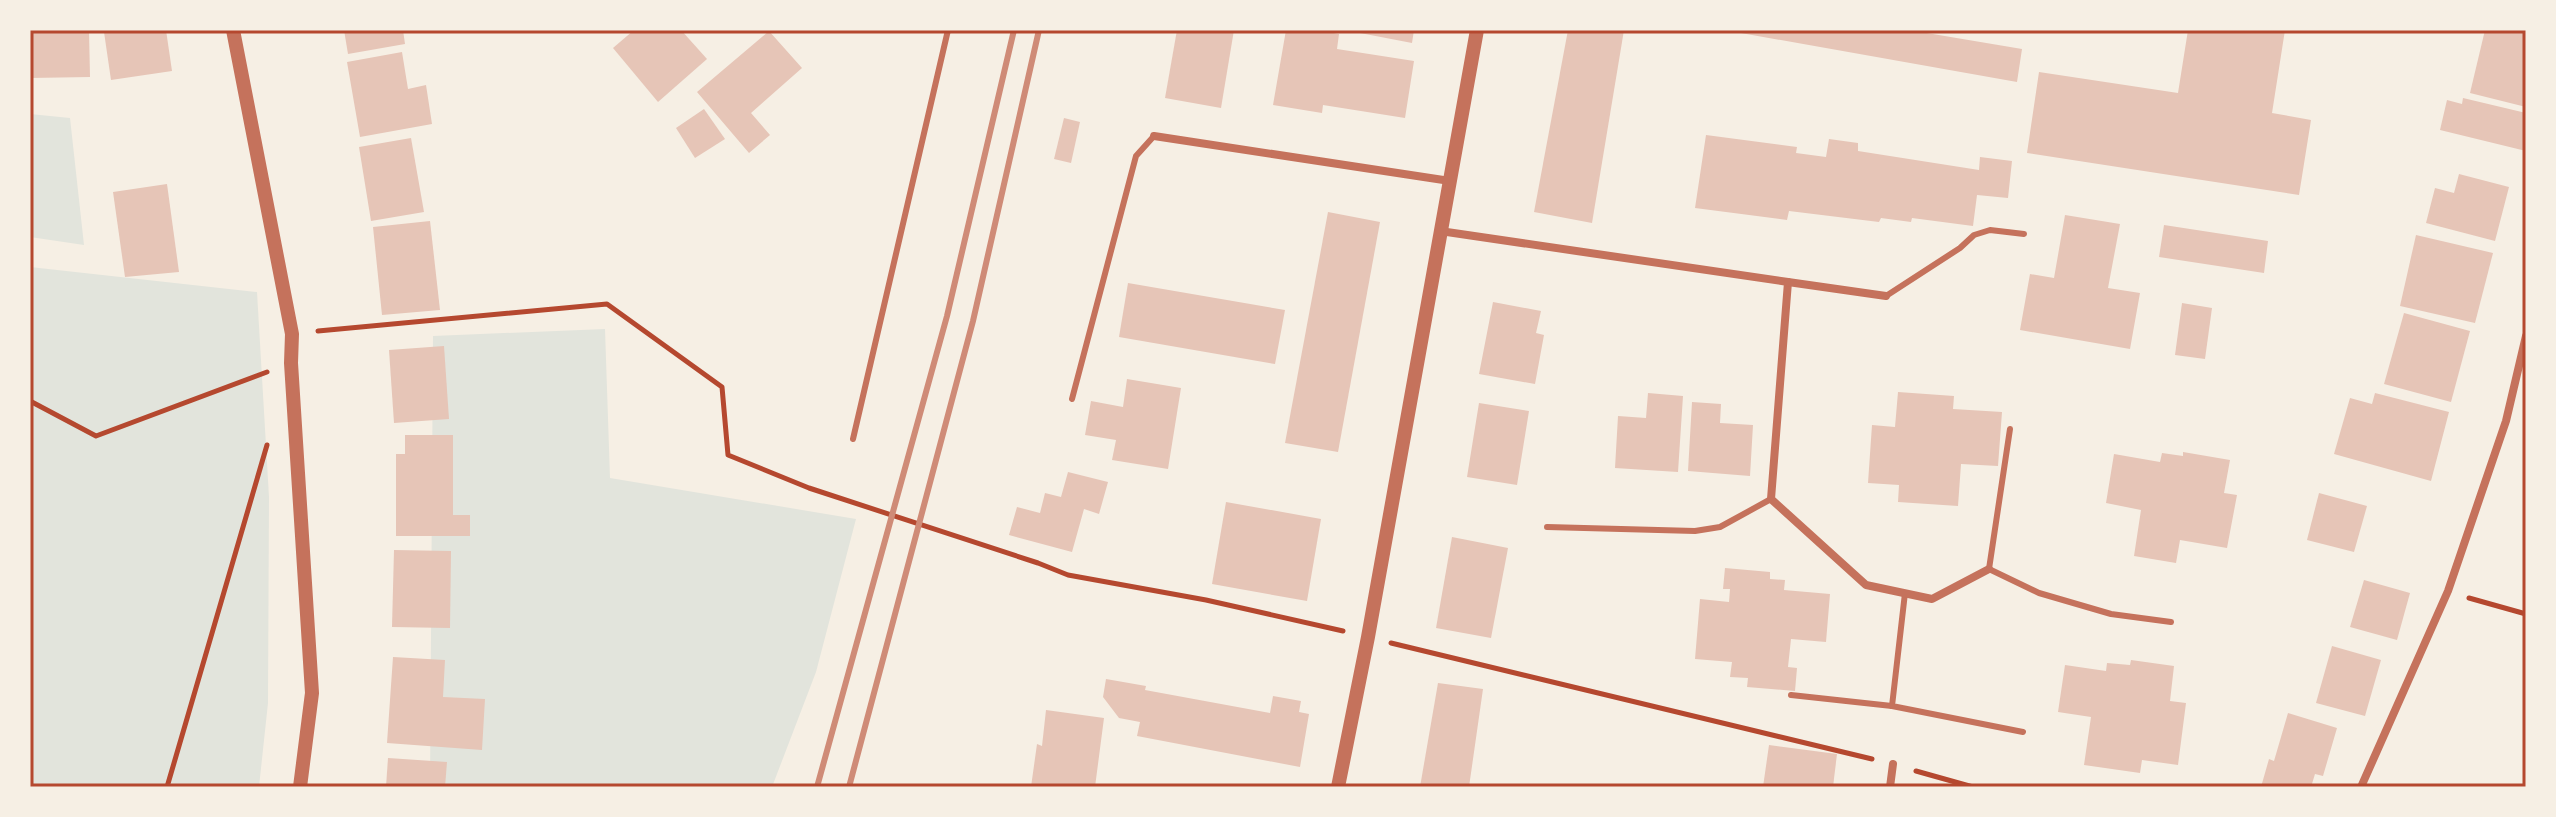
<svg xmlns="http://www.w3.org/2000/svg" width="2556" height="817" font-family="'PT Sans',sans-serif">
<rect width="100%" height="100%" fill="#f6efe4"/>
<g fill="#e2e4dc">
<path d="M30 114 70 118 84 245 30 237Z"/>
<path d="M30 267 257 292 269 497 268 703 259 787H30Z"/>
<path d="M605 329 610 478 856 519 816 672 772 787H430L433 336Z"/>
</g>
<g fill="#e6c5b7">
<path d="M30 30H89L90 77 30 78Z"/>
<path d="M121 30H166L172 71 111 80 104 32Z"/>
<path d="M344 30H403L405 44 348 54Z"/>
<path d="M634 30H681L707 59 658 102 613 48Z"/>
<path d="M1177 30H1234L1221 108 1165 98Z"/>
<path d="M1286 30H1317L1339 34 1337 49 1414 61 1405 118 1323 105 1322 113 1273 105Z"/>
<path d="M1360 30H1414L1412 43 1360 33Z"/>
<path d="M1568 30H1624L1592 223 1534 212Z"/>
<path d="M1724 30H1909L2022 49 2017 82Z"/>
<path d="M2188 30H2285L2272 113 2311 120 2299 195 2027 153 2039 72 2178 93Z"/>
<path d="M2485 30H2526V107L2470 93Z"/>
<path d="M769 31 802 68 751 113 770 135 749 153 697 92Z"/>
<path d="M402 52 408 89 426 85 432 124 360 137 347 62Z"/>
<path d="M2463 98 2526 113V151L2440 130 2447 100 2462 104Z"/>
<path d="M704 109 725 139 695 158 676 128Z"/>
<path d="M1064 118 1080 122 1071 163 1054 159Z"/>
<path d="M1706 135 1797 147 1796 153 1826 157 1829 139 1858 143V151L1979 170 1980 157 2012 161 2008 198 1977 195 1973 226 1912 218 1911 222 1881 218 1879 222 1789 211 1787 220 1695 208Z"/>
<path d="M411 138 424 212 371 221 359 147Z"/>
<path d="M2459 174 2509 187 2495 241 2426 223 2435 188 2454 193Z"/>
<path d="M167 184 179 272 125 277 113 192Z"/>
<path d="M1328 212 1380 222 1338 452 1285 443Z"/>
<path d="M2065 215 2120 224 2108 288 2140 293 2130 349 2020 330 2030 274 2054 278Z"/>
<path d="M430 221 440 310 382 315 373 227Z"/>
<path d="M2164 225 2268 241 2264 273 2159 257Z"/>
<path d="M2416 235 2493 253 2475 323 2400 306Z"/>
<path d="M1128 283 1285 310 1275 364 1119 337Z"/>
<path d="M1493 302 1541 311 1536 333 1544 335 1535 384 1479 374Z"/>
<path d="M2182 303 2212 308 2205 359 2175 355Z"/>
<path d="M2404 313 2470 331 2451 402 2384 384Z"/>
<path d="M444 346 449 419 394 423 389 350Z"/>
<path d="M1127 379 1181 388 1168 469 1112 460 1116 440 1085 435 1091 401 1123 407Z"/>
<path d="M1898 392 1954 396 1953 409 2002 412 1998 466 1961 464 1958 506 1898 502 1899 485 1868 483 1872 425 1895 427Z"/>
<path d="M1648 393 1683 396 1678 472 1615 468 1618 416 1646 418Z"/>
<path d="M2375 393 2449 412 2431 481 2334 454 2350 398 2372 404Z"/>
<path d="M1692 402 1721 404 1720 423 1753 425 1750 476 1688 471Z"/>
<path d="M1479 403 1529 411 1517 485 1467 477Z"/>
<path d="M405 435H453V515H470V536H396V454H405Z"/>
<path d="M2183 452 2230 460 2224 493 2237 495 2227 548 2180 540 2176 563 2134 556 2141 510 2106 503 2114 454 2160 462 2162 453 2183 456Z"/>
<path d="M1068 472 1108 482 1099 514 1084 509 1072 552 1009 535 1017 507 1040 513 1045 493 1061 497Z"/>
<path d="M2319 493 2367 506 2354 552 2307 540Z"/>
<path d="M1226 502 1321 519 1307 601 1212 584Z"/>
<path d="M1452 537 1508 548 1491 638 1436 628Z"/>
<path d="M394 550 451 551 450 628 392 627Z"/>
<path d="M1725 568 1770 572V579L1785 580 1784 590 1830 594 1826 642 1791 639 1788 667 1797 668 1795 691 1747 687 1748 678 1730 677 1732 662 1695 659 1700 599 1729 602 1730 589H1723Z"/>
<path d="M2364 580 2410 593 2397 640 2350 627Z"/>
<path d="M2332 646 2381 660 2365 716 2316 703Z"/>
<path d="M393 657 445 660 443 697 485 699 482 750 387 743Z"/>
<path d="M2131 660 2174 666 2170 701 2186 703 2178 765 2142 760 2140 773 2084 765 2091 717 2058 712 2065 665 2106 671 2107 663 2130 665Z"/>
<path d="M1106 679 1146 686 1145 690 1270 713 1273 696 1301 701 1299 712 1309 714 1300 767 1137 736 1140 722 1119 718 1103 697Z"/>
<path d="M1438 683 1483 689 1469 787H1420Z"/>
<path d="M1046 710 1104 718 1095 787H1031L1037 744 1042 746Z"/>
<path d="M2288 713 2337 728 2323 776 2315 774 2311 787H2261L2269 759 2274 761Z"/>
<path d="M1769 745 1837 754 1833 787H1763Z"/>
<path d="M388 758 447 762 445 787H386Z"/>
</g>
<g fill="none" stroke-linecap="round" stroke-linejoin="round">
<g stroke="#b5482f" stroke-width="5">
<path d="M318 331 607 304 722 387 728 455 809 488 1038 563 1068 575 1206 600 1343 631"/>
<path d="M30 401 96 436 267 372"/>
<path d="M2469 598 2526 614"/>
<path d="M1391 643 1872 759"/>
<path d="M1916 771 1973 787"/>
<path d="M167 787 267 445"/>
</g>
<g stroke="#c5725c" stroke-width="6">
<path d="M1886 296 1960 248 1974 235 1990 230 2024 234"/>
<path d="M1072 399 1136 156 1154 136"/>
<path d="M2010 429 1989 569 2039 593 2111 614 2171 622"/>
<path d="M853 439 948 30"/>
<path d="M1547 527 1695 531 1720 527 1771 499"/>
<path d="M1905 593 1892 706 2023 732"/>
<path d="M1791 695 1892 706"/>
</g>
<g stroke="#c5725c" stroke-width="8">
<path d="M1154 136 1450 181"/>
<path d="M1440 231 1788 282 1771 499 1866 585 1932 599 1989 569"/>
<path d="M1788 282 1886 296"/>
<path d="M1890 787 1893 764"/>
<path d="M2361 787 2448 591 2506 421 2526 336"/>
</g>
<g stroke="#c5725c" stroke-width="14">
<path d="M233 30 292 334 291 363 312 693 300 787"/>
<path d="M1338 787 1368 637 1477 30"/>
</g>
<g stroke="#cf8b77" stroke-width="6">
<path d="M817 787 947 316 1014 30"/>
<path d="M849 787 973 321 1039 30"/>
</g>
</g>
<rect width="2556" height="817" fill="none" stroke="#f6efe4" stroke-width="64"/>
<rect x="32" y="32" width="2492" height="753" fill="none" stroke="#b5482f" stroke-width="3"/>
</svg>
